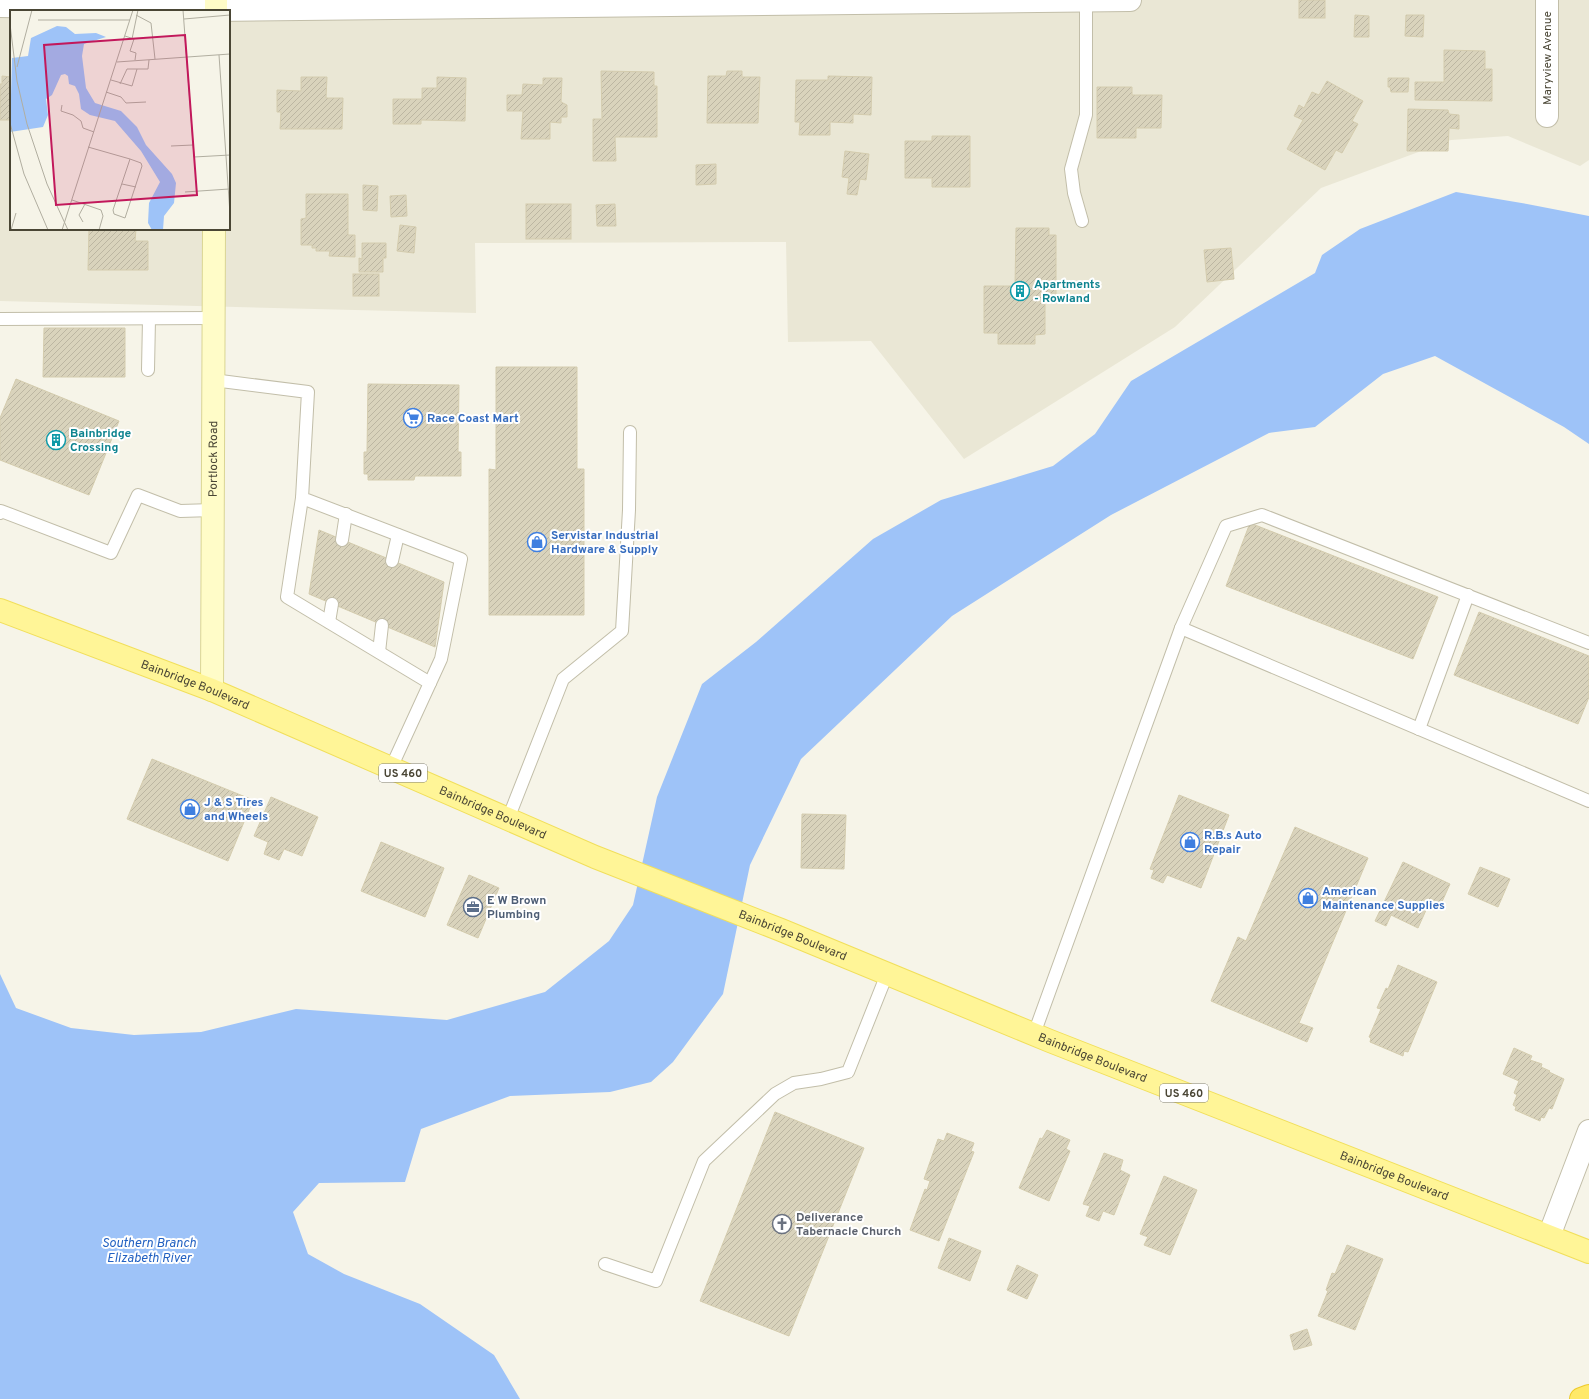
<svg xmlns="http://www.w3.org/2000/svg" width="1589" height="1399" font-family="Overpass,sans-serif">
<defs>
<pattern id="building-hatch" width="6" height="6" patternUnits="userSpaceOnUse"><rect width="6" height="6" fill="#d9d3bc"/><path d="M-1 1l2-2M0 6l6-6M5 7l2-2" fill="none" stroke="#bcb6a2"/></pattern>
</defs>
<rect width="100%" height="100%" fill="#f6f4e8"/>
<path fill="#eae7d5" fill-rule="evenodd" d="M0 0H1589V160L1580 166 1508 136 1451 140 1321 188 1175 327 964 459 871 341 788 342 786 242 475 243 476 313 0 301ZM11 11H229V229H11Z"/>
<path fill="#9ec3f8" d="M1456 192 1527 204 1589 216V444L1564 427 1435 356 1383 374 1315 427 1269 433 1111 515 952 616 801 759 750 865 723 994 673 1062 651 1082 610 1092 510 1096 421 1129 405 1182 319 1183 293 1212 308 1254 344 1274 420 1304 494 1355 520 1399H0V974L16 1008 71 1028 134 1035 201 1032 296 1009 447 1020 545 992 609 941 633 905 657 797 702 684 756 642 873 539 941 500 1053 466 1095 434 1131 381 1315 273 1322 255 1360 229Z"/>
<g fill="url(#building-hatch)" stroke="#d4ccae">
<rect x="1299" y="0" width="26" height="18"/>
<path d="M1355 15 1369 16V37H1354Z"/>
<path d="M1406 15H1424L1423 37 1405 36Z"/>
<path d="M1444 50 1485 51V69H1492V101L1415 100V82H1444Z"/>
<path d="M601 71 654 72V86H657V137H615L616 161H593V119H602Z"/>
<path d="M727 71H742V77H760L758 123H707L708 76H726Z"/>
<path d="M2 76 11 77V120H0V84H2Z"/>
<path d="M828 76 872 77 871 115 853 114V123L830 122V135H799L800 122H795L796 80H828Z"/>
<path d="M301 77H327L326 98H343L342 129H280L281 112H277V90L301 91Z"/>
<path d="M437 77 466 78 465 121 421 120V124H393V99H422V88H437Z"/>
<path d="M543 78H562L561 102 567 105V117H561V123L550 122V139H521L523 111H507V95H522L523 84 543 85Z"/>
<path d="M1388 78H1409L1408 92H1391L1390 87H1388Z"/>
<path d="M1327 81 1363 101 1352 121 1358 124 1342 153 1336 150 1325 170 1287 149 1303 120 1294 116 1299 105 1304 108 1312 92 1319 95Z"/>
<path d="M1097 87H1132V95H1162L1161 128H1136V138H1097Z"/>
<path d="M1408 109 1448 110 1449 114 1459 115V129L1449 128 1448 151H1407Z"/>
<path d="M932 136H970V187H932V178H905V141H932Z"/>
<path d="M845 151 869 154 866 180 860 179 857 195 847 194 849 178 842 177Z"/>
<path d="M716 164V184L696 185V165Z"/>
<path d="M363 185 378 186 377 211 363 210Z"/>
<path d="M306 194H348V235H355V257L329 256 330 251H316V248H312V245H301V219L306 218Z"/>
<path d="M406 195 407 216 391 217 390 196Z"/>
<rect x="526" y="204" width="45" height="35"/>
<path d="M615 204 616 226H597L596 205Z"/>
<path d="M400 225 416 227 414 253 397 251Z"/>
<path d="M1016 228H1049V235H1056V296H1045V334L1035 335V344H998V333H984V286H1015Z"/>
<path d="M89 229H136L135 241H148V270H88Z"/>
<path d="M362 243H386V258H383V272H359V258L362 259Z"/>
<path d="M1231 248 1234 279 1207 282 1204 250Z"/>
<rect x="353" y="274" width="26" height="22"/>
<path d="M44 328H125V377H43Z"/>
<path d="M496 367H577V469H584V615H489V469L496 470Z"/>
<path d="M16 379 119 421 89 495 0 460V418Z"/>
<path d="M368 384 459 385 458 452H461V476H415L414 480H368V474H364V452H367Z"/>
<path d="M1250 523 1438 597 1413 659 1226 586Z"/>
<path d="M319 530 444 582 435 647 309 594Z"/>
<path d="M1479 612 1589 656V697L1578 724 1454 675Z"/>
<path d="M152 759 253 800 228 861 127 819Z"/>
<path d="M1179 795 1229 815 1201 888 1167 875 1163 883 1151 878 1154 870 1150 869Z"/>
<path d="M271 797 318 817 302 856 284 849 279 860 264 854 268 842 254 836Z"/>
<path d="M802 814 846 815 844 869 801 868Z"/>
<path d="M1295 827 1368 858 1299 1023 1313 1028 1307 1042 1211 1001 1238 937 1246 941Z"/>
<path d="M381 842 444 868 425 917 361 891Z"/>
<path d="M1403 862 1450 884 1441 904 1431 899 1418 928 1391 915 1386 926 1375 921Z"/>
<path d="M1480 867 1510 879 1498 907 1468 894Z"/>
<path d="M469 875 499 888 478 938 447 925Z"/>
<path d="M1398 965 1437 982 1408 1052 1404 1051 1403 1056 1370 1042 1371 1038 1369 1037 1381 1009 1377 1008 1386 988 1388 989Z"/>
<path d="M1514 1048 1532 1056 1530 1060 1542 1064 1541 1067 1550 1071 1549 1072 1564 1079 1552 1109 1549 1108 1544 1118 1541 1117 1540 1121 1515 1110 1516 1107 1513 1105 1517 1095 1514 1093 1519 1081 1503 1074Z"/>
<path d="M775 1112 864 1148 789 1336 700 1301Z"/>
<path d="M1047 1130 1070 1140 1066 1149 1070 1151 1049 1201 1019 1188 1040 1138 1042 1139Z"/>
<path d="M947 1133 974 1143 971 1151 974 1152 939 1241 910 1230 925 1189 927 1190 930 1181 924 1179 938 1139 944 1141Z"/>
<path d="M1104 1153 1123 1160 1120 1170 1130 1175 1114 1215 1103 1211 1099 1221 1086 1216 1090 1206 1083 1204Z"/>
<path d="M1164 1176 1197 1190 1170 1255 1144 1245 1148 1237 1140 1234Z"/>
<path d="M949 1238 981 1251 970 1281 938 1268Z"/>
<path d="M1347 1245 1383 1259 1355 1330 1318 1316 1328 1291 1326 1290 1332 1273 1335 1274Z"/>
<path d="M1017 1265 1038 1275 1027 1299 1007 1290Z"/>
<path d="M1307 1329 1312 1345 1294 1350 1290 1335Z"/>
</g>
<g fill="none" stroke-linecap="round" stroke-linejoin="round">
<defs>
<g id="lane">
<path d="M1082 221 1074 193 1071 169 1086 115V0"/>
<path d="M0 319 214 318"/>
<path d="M148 370 149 319"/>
<path d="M213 380 308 392 302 498 461 559 441 659 391 768"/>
<path d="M302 498 287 597 430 683"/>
<path d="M0 513 1 511 111 553 138 495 180 511 213 510"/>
<path d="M342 540 346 514"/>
<path d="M392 561 398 535"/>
<path d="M329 622 332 604"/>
<path d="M1181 628 1589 801"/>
<path d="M379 652 382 625"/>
<path d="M1419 729 1468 595"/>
<path d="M508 819 563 679 622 631 629 510 630 432"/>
<path d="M1034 1034 1181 628 1226 526 1262 515 1589 643"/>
<path d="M605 1264 656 1281 704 1161 775 1094 794 1083 821 1079 848 1072 887 974"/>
</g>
<g id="street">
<path d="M0 6 216 10 1130 0"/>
<path d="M1547 116V0"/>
<path d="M1549 1236 1589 1131"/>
</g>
<g id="secondary">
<path d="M216 0V11"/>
<path id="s1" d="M212 690 214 229"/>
</g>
<g id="primary">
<path id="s2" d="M0 610 212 690 595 857 781 930 1050 1041 1589 1252"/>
</g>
<path id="highway" d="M1581 1399 1589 1396"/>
</defs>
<use href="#lane" stroke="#c2bea9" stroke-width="14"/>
<use href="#street" stroke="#c2bea9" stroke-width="24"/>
<use href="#secondary" stroke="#dad593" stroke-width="24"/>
<use href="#primary" stroke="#f1df5b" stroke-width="24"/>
<use href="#highway" stroke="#eeca29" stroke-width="24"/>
<use href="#lane" stroke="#fff" stroke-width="12"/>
<use href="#street" stroke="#fff" stroke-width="22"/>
<use href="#secondary" stroke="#fffcc8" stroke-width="22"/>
<use href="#primary" stroke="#fff597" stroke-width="22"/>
<use href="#highway" stroke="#ffe969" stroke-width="22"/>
</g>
<defs>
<symbol id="building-ring" viewBox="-11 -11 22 22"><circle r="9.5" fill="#fff" stroke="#0f9aa8" stroke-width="1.5"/><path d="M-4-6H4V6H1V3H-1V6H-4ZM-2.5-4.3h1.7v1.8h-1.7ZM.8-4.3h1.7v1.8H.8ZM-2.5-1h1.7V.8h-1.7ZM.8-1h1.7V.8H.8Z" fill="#0f9aa8"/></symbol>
<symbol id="supermarket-ring" viewBox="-11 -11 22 22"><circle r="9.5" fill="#fff" stroke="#3f7fe0" stroke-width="1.5"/><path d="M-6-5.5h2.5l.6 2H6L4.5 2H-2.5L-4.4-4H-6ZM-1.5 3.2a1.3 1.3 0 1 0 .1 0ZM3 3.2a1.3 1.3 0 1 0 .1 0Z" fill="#3f7fe0"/></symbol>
<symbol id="shop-ring" viewBox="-11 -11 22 22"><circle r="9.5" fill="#fff" stroke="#3f7fe0" stroke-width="1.5"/><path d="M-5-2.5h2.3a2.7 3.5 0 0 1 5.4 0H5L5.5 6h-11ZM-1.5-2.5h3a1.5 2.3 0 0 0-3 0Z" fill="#3f7fe0"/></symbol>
<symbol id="office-ring" viewBox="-11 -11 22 22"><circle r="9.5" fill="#fff" stroke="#5c6f8a" stroke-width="1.5"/><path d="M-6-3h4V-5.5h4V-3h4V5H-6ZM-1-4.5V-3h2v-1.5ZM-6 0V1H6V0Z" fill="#5c6f8a"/></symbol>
<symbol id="church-ring" viewBox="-11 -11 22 22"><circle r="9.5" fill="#fff" stroke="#6b7280" stroke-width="1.5"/><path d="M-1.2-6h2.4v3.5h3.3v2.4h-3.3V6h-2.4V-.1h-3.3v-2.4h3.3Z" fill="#6b7280"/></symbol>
</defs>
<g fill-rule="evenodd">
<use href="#building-ring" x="1009" y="280" width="22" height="22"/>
<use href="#supermarket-ring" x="402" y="407" width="22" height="22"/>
<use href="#building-ring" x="45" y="429" width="22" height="22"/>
<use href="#shop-ring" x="526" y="531" width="22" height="22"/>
<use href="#shop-ring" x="179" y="798" width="22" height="22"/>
<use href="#shop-ring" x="1179" y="831" width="22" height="22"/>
<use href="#shop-ring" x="1297" y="887" width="22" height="22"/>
<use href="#office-ring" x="462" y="896" width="22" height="22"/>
<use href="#church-ring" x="771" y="1213" width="22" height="22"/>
</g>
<g text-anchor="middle" stroke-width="4" stroke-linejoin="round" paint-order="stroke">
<g fill="#fff" stroke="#807e72" stroke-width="1">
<rect x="379" y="764" width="48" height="18" rx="3"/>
<rect x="1160" y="1084" width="48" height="18" rx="3"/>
</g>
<g font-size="11" font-weight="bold" fill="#4a4635">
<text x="403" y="777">US 460</text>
<text x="1184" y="1097">US 460</text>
</g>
<g font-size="12" fill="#4a4635" stroke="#fff">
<text transform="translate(1547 58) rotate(-90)" y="4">Maryview Avenue</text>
<text dy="4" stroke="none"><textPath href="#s1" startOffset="231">Portlock Road</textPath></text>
<text dy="4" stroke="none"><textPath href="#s2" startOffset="209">Bainbridge Boulevard</textPath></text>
<text dy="4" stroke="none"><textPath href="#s2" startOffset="533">Bainbridge Boulevard</textPath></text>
<text dy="4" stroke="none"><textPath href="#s2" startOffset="857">Bainbridge Boulevard</textPath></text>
<text dy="4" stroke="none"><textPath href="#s2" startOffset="1181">Bainbridge Boulevard</textPath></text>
<text dy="4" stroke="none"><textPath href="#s2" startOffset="1505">Bainbridge Boulevard</textPath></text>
</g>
<g font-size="12" font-weight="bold" fill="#0d838f" stroke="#fff" text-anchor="start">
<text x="1034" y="288">Apartments<tspan x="1034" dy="14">- Rowland</tspan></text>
<text x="70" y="437">Bainbridge<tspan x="70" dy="14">Crossing</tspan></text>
</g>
<g font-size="12" font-weight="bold" fill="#366cbe" stroke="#fff" text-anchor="start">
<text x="427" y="422">Race Coast Mart</text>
<text x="551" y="539">Servistar Industrial<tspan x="551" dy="14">Hardware &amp; Supply</tspan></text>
<text x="204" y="806">J &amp; S Tires<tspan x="204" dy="14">and Wheels</tspan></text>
<text x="1204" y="839">R.B.s Auto<tspan x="1204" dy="14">Repair</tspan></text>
<text x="1322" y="895">American<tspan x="1322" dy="14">Maintenance Supplies</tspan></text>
</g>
<g font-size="12" font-weight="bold" fill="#4e5e75" stroke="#fff" text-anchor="start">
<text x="487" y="904">E W Brown<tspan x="487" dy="14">Plumbing</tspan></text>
</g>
<g font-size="12" font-weight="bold" fill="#5b616d" stroke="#fff" text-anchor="start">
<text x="796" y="1221">Deliverance<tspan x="796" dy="14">Tabernacle Church</tspan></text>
</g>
<g font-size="13" font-style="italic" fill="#2261c2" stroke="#fff">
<text x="149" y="1247">Southern Branch<tspan x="149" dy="15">Elizabeth River</tspan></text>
</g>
</g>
<g transform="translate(10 10)">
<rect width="220" height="220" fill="#f6f4e8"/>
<path d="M47 16 56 17 65 24 86 23 96 27 74 34 72 46 76 78 85 93 111 101 127 117 136 135 162 164 166 173 164 193 154 206 153 220H142L138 213 139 193 150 172 131 141 105 111 80 105 71 99 69 84 65 76 59 74 58 66 55 64 51 65 42 85 36 89 38 105 33 117 0 122 2 48 18 46 21 28Z" fill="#9ec3f8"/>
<path fill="none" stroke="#b1aea0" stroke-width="1" d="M173 0 184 147 220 145M126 5 141 13 145 49M174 9 220 5M28 10H120M0 14 7 71 17 114 37 174 58 220M115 26 124 29 120 41 126 43 125 50M122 29 128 0M209 45 220 204M107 52 220 44M7 57 22 0M101 70 122 76 127 59H138L139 50M110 74 117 59H127M96 82 111 87 116 93 136 92M52 95 51 101 63 105 71 111 73 118 84 122M0 113 14 164 38 220M161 136 183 135M78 137 120 149 131 153 132 156 115 208 104 204 103 200M112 174 126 177M175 182 219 179M62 190 91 200 93 206 89 220M103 200 120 149M73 212 69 205 75 194M1 220 6 203M52 220 123 0"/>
<path fill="#c2185b" fill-opacity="0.15" stroke="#c2185b" stroke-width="2" d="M175 25 187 185 46 195 34 35Z"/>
<rect width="220" height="220" fill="none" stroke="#4a4635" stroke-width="2"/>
</g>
</svg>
